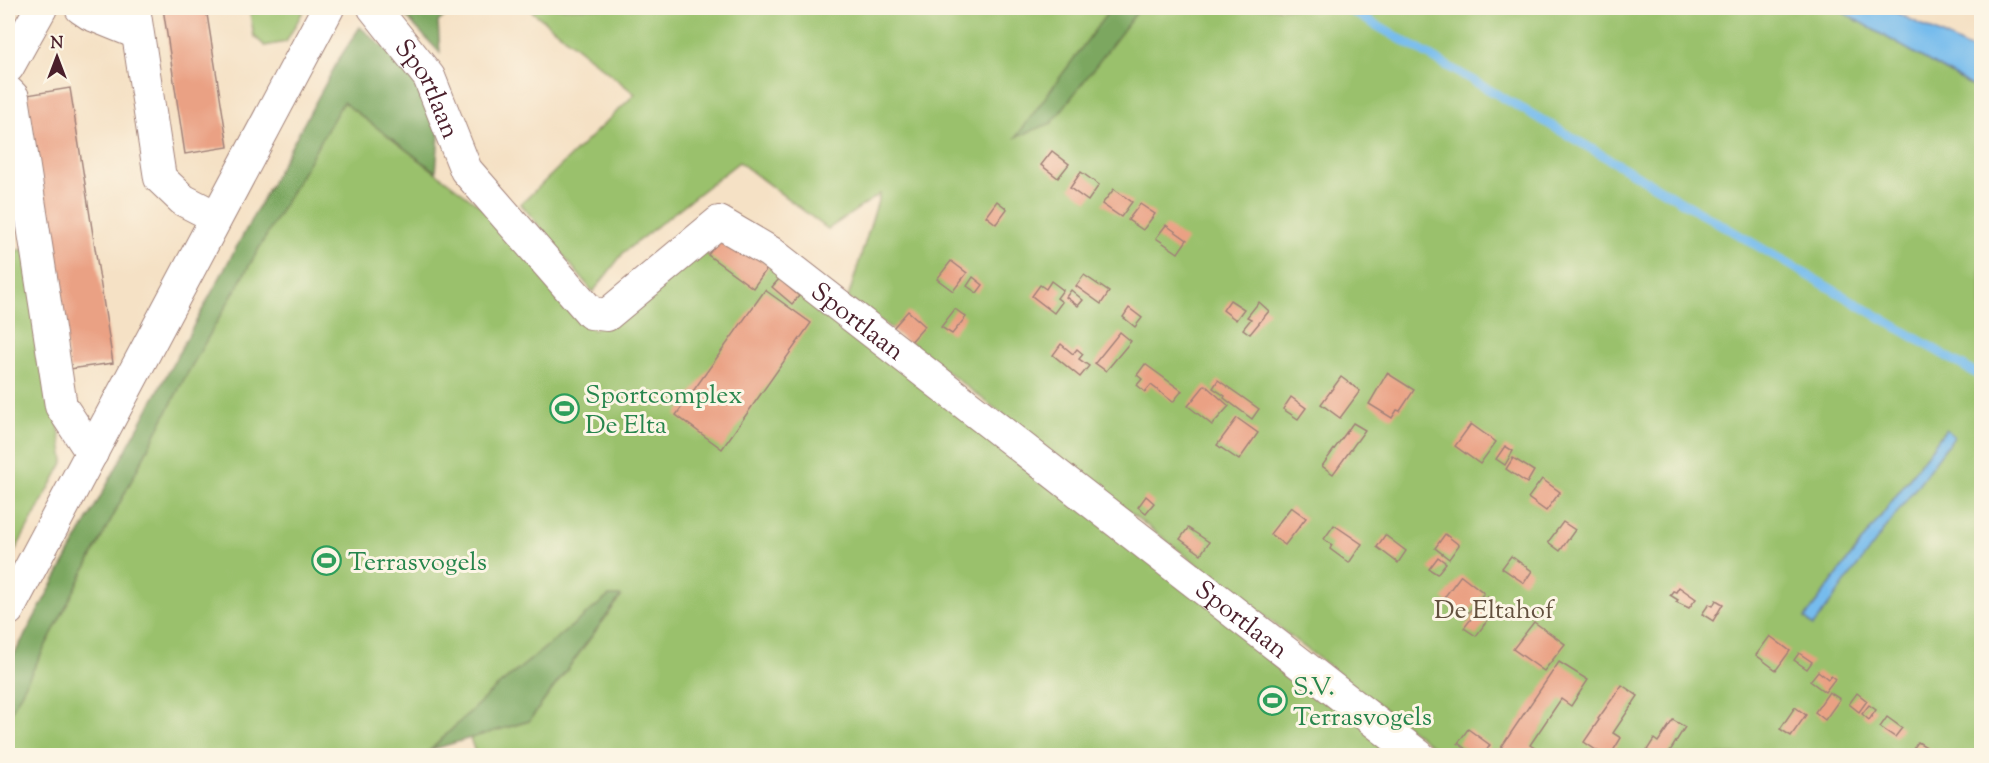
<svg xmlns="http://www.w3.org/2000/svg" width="1989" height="763" font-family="'Sorts Mill Goudy',serif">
<rect width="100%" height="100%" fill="#fcf5e5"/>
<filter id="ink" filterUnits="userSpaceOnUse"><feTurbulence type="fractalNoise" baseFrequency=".0167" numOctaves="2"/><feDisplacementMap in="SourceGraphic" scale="12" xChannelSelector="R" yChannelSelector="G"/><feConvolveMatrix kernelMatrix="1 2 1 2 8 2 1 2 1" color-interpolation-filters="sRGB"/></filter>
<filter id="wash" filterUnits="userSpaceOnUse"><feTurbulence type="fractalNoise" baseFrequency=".008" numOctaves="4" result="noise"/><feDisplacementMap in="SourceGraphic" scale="24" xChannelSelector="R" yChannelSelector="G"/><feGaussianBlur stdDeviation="1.35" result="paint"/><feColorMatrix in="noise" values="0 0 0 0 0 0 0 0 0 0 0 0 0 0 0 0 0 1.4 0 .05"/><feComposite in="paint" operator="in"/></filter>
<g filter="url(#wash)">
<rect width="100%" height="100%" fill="#f5e1c5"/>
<g fill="#9ac16c" stroke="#72704c" stroke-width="1.5" fill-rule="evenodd">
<path d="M249 8H305L286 42 265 46 254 36Z"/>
<path d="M528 8H1835L1839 10 1981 91V755H1444L892 329 848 298 880 194 828 229 739 162 624 252 593 292 521 204 635 94ZM1945 430 1954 436 1812 625 1805 618Z"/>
<path d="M343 102 488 212 593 330 720 228 1404 755H476L470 738 529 721 621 597 609 596 492 691 425 755H8V718L183 381Z"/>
<path d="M31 248 64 461 9 562 8 252Z"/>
</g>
<g fill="#7ba760" stroke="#626346" stroke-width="1.5">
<path d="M398 8H454L438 22 440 53Z"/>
<path d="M1111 8H1140L1052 123 1016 137Z"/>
<path d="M360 27 442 98 436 172 343 102 183 381 8 718V666L339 59Z"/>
<path d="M609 596H621L529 721 430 750 492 691Z"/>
</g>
<g fill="#76bced" stroke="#606e8c" stroke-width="1.5">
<path d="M1835 8H1887L1981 54V91Z"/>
<path d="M1946 429 1954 436 1813 626 1805 618Z"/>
</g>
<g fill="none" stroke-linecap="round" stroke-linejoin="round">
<path stroke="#76bced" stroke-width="9" d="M1346 8 1549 124 1982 377"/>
</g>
<g id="blocks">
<g fill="#eaa184">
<path d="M163 8H206L228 147 185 154Z"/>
<path d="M70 88 113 363 70 369 27 95Z"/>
<path d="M1052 151 1069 164 1058 178 1041 165Z"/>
<path d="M1081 172 1099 185 1088 201 1070 188Z"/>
<path d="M1114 189 1132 202 1121 217 1102 204Z"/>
<path d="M997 201 1007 209 996 224 986 216Z"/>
<path d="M1140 204 1155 214 1143 230 1128 220Z"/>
<path d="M1166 225 1187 240 1178 253 1156 238Z"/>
<path d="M724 233 769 266 753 288 708 255Z"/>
<path d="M951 261 967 273 953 291 937 279Z"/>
<path d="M1084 275 1109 292 1101 304 1076 286Z"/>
<path d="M973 277 983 285 977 293 967 286Z"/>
<path d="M779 279 799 296 792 304 772 287Z"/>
<path d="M1051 281 1063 290 1057 298 1062 302 1054 313 1032 296 1040 285 1046 289Z"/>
<path d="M765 290 811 323 722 449 676 415Z"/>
<path d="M1071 290 1083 300 1078 306 1066 297Z"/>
<path d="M1230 300 1244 309 1236 320 1223 310Z"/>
<path d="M1259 302 1269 311 1250 334 1243 329 1251 319 1247 317Z"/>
<path d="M1129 308 1142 318 1135 327 1123 317Z"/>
<path d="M955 309 966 317 952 334 941 327Z"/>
<path d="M908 311 925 326 909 344 892 329Z"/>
<path d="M1120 332 1131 341 1106 371 1095 363Z"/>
<path d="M1061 344 1073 354 1077 349 1083 354 1079 359 1089 366 1080 377 1053 355Z"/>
<path d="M1145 364 1182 391 1173 402 1151 385 1145 392 1137 385 1142 379 1137 375Z"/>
<path d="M1387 373 1414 390 1400 411 1397 410 1392 418 1369 404Z"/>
<path d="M1341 377 1360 391 1340 418 1321 404Z"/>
<path d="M1218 380 1259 409 1252 419 1224 398 1225 396 1213 388Z"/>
<path d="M1205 385 1229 406 1212 425 1188 406Z"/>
<path d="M1291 397 1306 408 1298 419 1283 409Z"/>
<path d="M1237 418 1258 433 1239 460 1217 445Z"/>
<path d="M1353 423 1365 430 1333 474 1322 466Z"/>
<path d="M1471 424 1496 442 1480 464 1455 446Z"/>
<path d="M1505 446 1513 451 1505 465 1496 459Z"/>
<path d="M1513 458 1534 471 1527 483 1506 469Z"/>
<path d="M1542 479 1560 492 1546 511 1528 498Z"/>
<path d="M1146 496 1154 503 1146 513 1138 507Z"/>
<path d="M1291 507 1306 518 1285 545 1270 534Z"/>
<path d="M1563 522 1575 530 1560 551 1548 542Z"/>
<path d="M1334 525 1362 544 1349 563 1330 549 1332 545 1324 539Z"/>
<path d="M1188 528 1209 542 1201 554 1180 539Z"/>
<path d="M1445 534 1459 545 1449 559 1435 548Z"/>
<path d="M1385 535 1406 551 1398 563 1377 547Z"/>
<path d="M1511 556 1532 571 1524 583 1502 568Z"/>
<path d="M1438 557 1446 563 1437 574 1429 569Z"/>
<path d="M1461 575 1484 593 1465 617 1443 599Z"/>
<path d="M1679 587 1696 599 1689 608 1676 602 1678 600 1670 595 1673 591 1676 592Z"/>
<path d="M1488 597 1499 605 1476 636 1464 628Z"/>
<path d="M1716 600 1723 604 1713 621 1702 614 1709 604 1713 606Z"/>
<path d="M1534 622 1565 644 1544 671 1513 649Z"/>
<path d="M1770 636 1790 651 1776 670 1756 655Z"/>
<path d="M1799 653 1812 662 1807 669 1794 660Z"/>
<path d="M1559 662 1588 680 1571 706 1561 699 1530 745 1536 749 1532 756H1504L1498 752Z"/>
<path d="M1818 671 1828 679 1831 676 1835 679 1825 692 1810 681Z"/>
<path d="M1622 685 1638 696 1613 733 1621 738 1610 756H1605L1584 742 1599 720 1598 719Z"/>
<path d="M1829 692 1840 699 1825 720 1815 712Z"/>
<path d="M1857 693 1867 701 1859 712 1849 704Z"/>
<path d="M1869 705 1876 710 1869 720 1862 714Z"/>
<path d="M1795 707 1806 715 1791 736 1780 729Z"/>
<path d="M1887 717 1902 728 1895 737 1880 727Z"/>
<path d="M1673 720 1685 727 1667 756H1656L1647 750 1654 739 1658 742Z"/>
<path d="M1468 729 1490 745 1483 756H1475L1458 743Z"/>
<path d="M1918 742 1933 751 1930 756H1924L1913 749Z"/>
</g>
</g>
</g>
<g filter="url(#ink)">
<use href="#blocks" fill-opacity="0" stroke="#a08078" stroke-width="1.5"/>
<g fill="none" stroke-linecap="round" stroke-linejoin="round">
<defs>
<g id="minor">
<path d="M81 8 90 14 137 33"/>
<path d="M134 8 160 178 183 200 216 217"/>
<path id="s1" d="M374 8 429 77 466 170 591 313 607 315 719 222 770 252 1419 756"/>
<path d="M8 67 41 8"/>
<path d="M8 92 13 97 61 406 92 453"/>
<path d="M8 610 328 8"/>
</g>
</defs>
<use href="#minor" stroke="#a08078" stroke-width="34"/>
<use href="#minor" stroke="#fff" stroke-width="32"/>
</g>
</g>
<defs>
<symbol id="stadium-ring" viewBox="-11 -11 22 22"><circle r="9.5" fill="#fcf5e5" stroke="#2e9e5b" stroke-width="1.5"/><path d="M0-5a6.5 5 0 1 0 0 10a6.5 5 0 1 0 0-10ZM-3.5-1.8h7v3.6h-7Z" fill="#2e9e5b"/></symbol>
</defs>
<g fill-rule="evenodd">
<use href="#stadium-ring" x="548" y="392" width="33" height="33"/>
<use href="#stadium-ring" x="310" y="544" width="33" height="33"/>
<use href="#stadium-ring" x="1256" y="684" width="33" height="33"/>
</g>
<g text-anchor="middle" stroke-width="6" stroke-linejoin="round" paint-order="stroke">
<g font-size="26" fill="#4a1f2b" stroke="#fcf5e5">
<text dy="9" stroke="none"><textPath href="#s1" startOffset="98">Sportlaan</textPath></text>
<text dy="9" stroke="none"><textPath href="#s1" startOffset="711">Sportlaan</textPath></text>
<text dy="9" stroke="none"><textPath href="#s1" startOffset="1197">Sportlaan</textPath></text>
</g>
<g font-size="26" fill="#27864d" stroke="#fcf5e5" text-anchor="start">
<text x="585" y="403">Sportcomplex<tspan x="585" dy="30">De Elta</tspan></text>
<text x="348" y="570">Terrasvogels</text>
<text x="1293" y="695">S.V.<tspan x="1293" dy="30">Terrasvogels</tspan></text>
</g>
<g font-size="26" fill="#62503e" stroke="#fcf5e5">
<text x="1494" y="618">De Eltahof</text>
</g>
</g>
<rect width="1989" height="763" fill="none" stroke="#fcf5e5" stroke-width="30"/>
<g transform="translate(57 57)" stroke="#fcf5e5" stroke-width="4.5" paint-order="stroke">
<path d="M0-4.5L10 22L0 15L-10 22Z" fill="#4a1f2b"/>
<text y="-9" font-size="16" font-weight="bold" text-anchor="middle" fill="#4a1f2b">N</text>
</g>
</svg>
